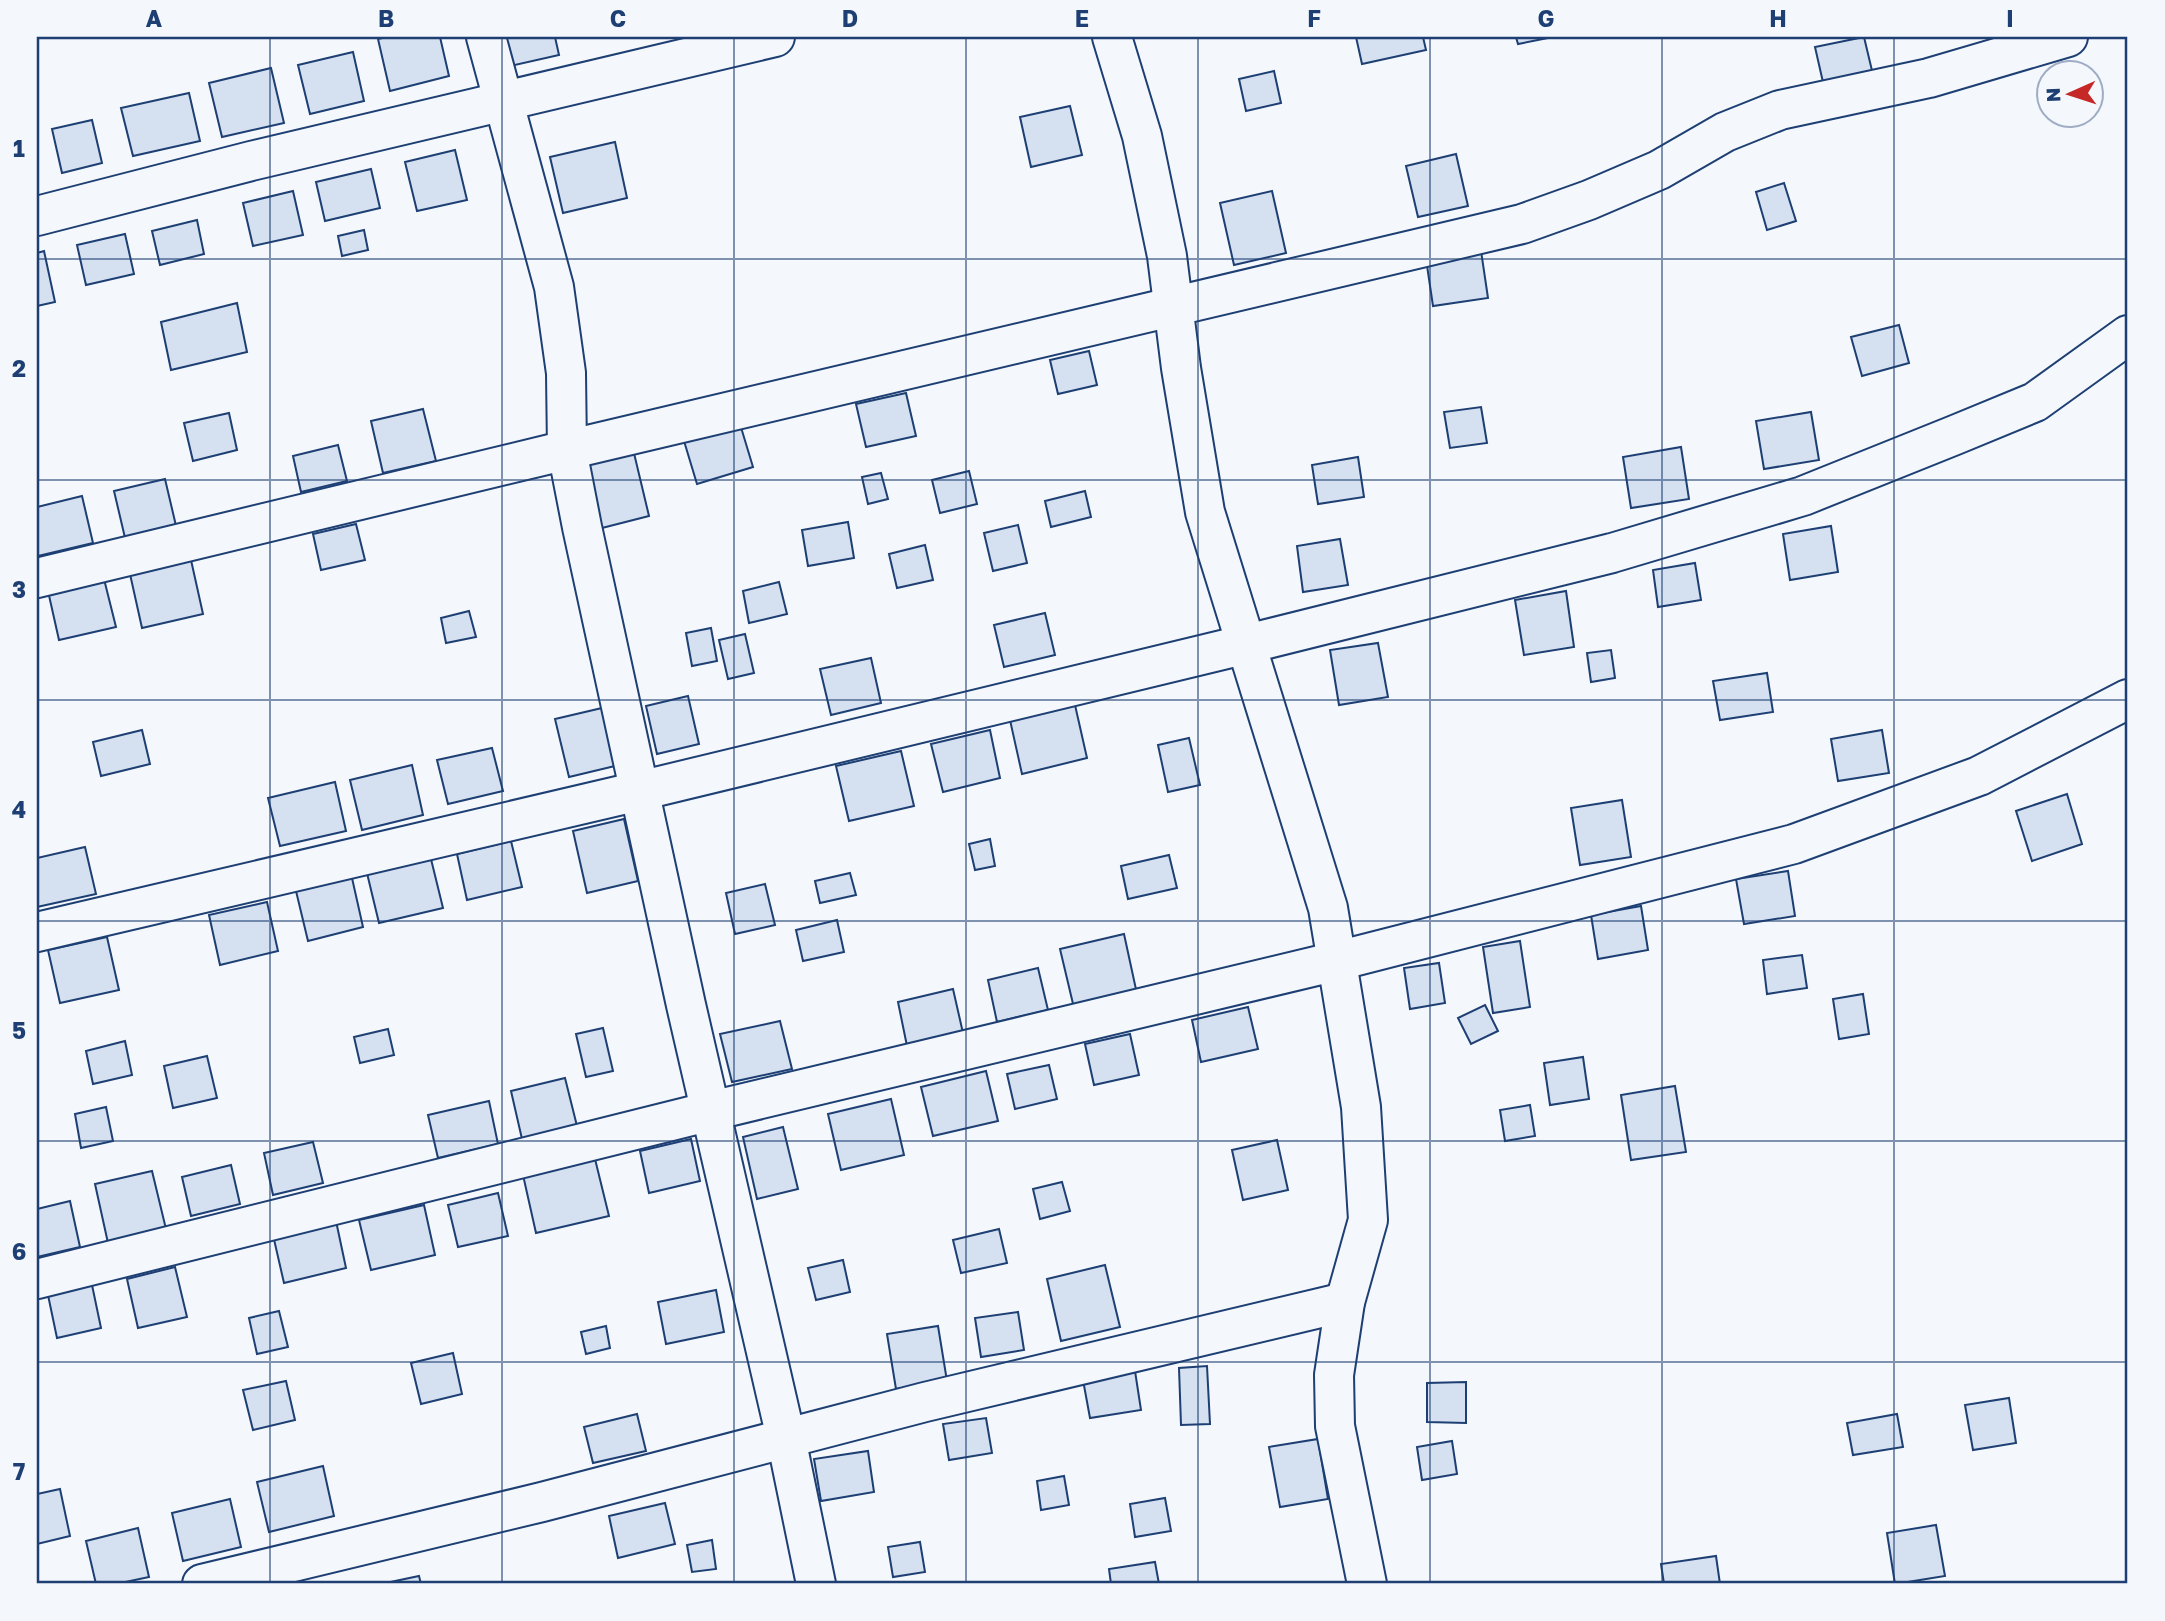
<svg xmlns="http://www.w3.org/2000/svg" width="2165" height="1621" font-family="'Golos Text',sans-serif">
<rect width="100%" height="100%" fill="#f4f7fb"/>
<g fill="#d5e0f0" stroke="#1d3f73" stroke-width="2">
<path d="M387 37H440L449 76 390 91 378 39Z"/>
<path d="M499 37H555L559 55 506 67Z"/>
<path d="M1356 37H1423L1426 50 1362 64Z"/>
<path d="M1516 37H1553L1518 44Z"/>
<path d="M1864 37 1874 79 1825 91 1815 47Z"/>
<path d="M353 52 364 101 310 114 298 65Z"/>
<path d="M271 68 284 123 222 137 209 83Z"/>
<path d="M1274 71 1281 103 1246 111 1239 79Z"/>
<path d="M189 93 200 141 133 156 121 108Z"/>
<path d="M1070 106 1082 155 1031 167 1020 117Z"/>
<path d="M92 120 102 163 62 173 52 129Z"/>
<path d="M615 142 627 198 563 213 550 157Z"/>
<path d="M455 150 467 200 417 211 405 162Z"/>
<path d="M1456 154 1468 206 1418 217 1406 166Z"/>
<path d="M371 169 380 208 325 221 316 182Z"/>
<path d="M1784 183 1796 221 1767 230 1756 192Z"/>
<path d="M293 191 303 235 253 246 243 203Z"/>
<path d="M1272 191 1286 253 1234 265 1220 203Z"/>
<path d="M197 220 204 254 160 265 152 231Z"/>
<path d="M364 230 368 250 342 256 338 236Z"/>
<path d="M125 234 134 274 86 285 77 245Z"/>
<path d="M1480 244 1488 298 1433 306 1425 252Z"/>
<path d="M44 251 55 302 37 306V253Z"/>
<path d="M237 303 247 352 171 370 161 322Z"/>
<path d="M1899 325 1909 363 1862 376 1851 337Z"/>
<path d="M1089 351 1097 385 1058 394 1050 360Z"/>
<path d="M906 393 916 436 866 447 856 404Z"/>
<path d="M1481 407 1487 443 1450 448 1444 412Z"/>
<path d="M423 409 436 461 383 473 371 421Z"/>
<path d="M1811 412 1819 460 1764 469 1756 421Z"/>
<path d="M229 413 237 450 193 461 184 423Z"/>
<path d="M740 424 753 467 697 484 684 441Z"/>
<path d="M338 445 347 481 301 492 293 456Z"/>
<path d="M1681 447 1689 499 1631 508 1623 457Z"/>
<path d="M633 449 649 516 598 529 581 462Z"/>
<path d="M1358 457 1364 497 1318 504 1312 465Z"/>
<path d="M969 471 977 504 940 513 932 480Z"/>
<path d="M881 473 888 499 868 504 862 477Z"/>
<path d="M165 479 177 530 126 542 114 491Z"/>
<path d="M1085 491 1091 517 1051 527 1045 501Z"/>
<path d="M82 496 93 543 38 556 37 507Z"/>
<path d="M848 522 854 558 808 566 802 530Z"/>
<path d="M356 524 365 560 321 570 313 534Z"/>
<path d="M1018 525 1027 563 993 571 984 533Z"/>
<path d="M1831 526 1838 572 1790 580 1783 534Z"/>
<path d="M1340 539 1348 585 1303 592 1297 546Z"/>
<path d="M925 545 933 580 897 588 889 554Z"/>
<path d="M191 560 203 614 142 628 130 574Z"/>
<path d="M1695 563 1701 600 1658 607 1653 570Z"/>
<path d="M104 579 116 627 59 640 48 591Z"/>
<path d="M779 582 787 614 749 623 743 591Z"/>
<path d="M1566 591 1574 647 1524 655 1515 600Z"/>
<path d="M469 611 476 637 446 643 441 618Z"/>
<path d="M1045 613 1055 655 1004 667 994 625Z"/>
<path d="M711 628 717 661 692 666 686 633Z"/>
<path d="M745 634 754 673 728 679 719 640Z"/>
<path d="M1378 643 1388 697 1339 705 1330 650Z"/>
<path d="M1611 650 1615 678 1591 682 1587 653Z"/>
<path d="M871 658 881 703 831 715 820 669Z"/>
<path d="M1767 673 1773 712 1720 720 1713 681Z"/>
<path d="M688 696 699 744 657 754 646 706Z"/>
<path d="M1075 705 1087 758 1022 774 1010 720Z"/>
<path d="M602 708 615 766 569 777 555 719Z"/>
<path d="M142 730 150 764 101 776 93 742Z"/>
<path d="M990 730 1000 778 943 792 931 744Z"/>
<path d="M1882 730 1889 773 1838 781 1831 739Z"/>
<path d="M1189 738 1200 785 1168 792 1158 745Z"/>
<path d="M492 748 503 791 448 804 437 760Z"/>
<path d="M901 751 914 806 849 821 836 766Z"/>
<path d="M412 765 423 815 362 830 350 780Z"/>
<path d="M335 782 346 831 280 846 268 798Z"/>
<path d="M2067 794 2082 844 2032 861 2016 811Z"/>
<path d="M1622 800 1631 857 1580 865 1571 808Z"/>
<path d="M624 819 638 881 587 893 573 831Z"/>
<path d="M990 839 995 866 975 870 969 844Z"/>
<path d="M511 841 522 887 467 900 457 854Z"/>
<path d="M85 847 96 894 37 907V858Z"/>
<path d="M430 855 443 908 379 923 366 869Z"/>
<path d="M1169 855 1177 888 1128 899 1121 866Z"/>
<path d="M1788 871 1795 916 1744 924 1736 879Z"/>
<path d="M850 873 856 895 820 903 815 881Z"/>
<path d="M352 878 363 927 308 941 296 891Z"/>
<path d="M765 884 775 925 735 934 726 893Z"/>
<path d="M267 902 278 951 220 965 209 915Z"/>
<path d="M1641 906 1648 950 1598 959 1591 915Z"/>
<path d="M837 920 844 952 803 961 796 930Z"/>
<path d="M1124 934 1137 994 1074 1008 1060 949Z"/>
<path d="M107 937 119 990 60 1003 48 950Z"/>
<path d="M1520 941 1530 1007 1493 1013 1483 947Z"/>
<path d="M1802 955 1807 988 1767 994 1763 960Z"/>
<path d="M1439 963 1445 1003 1410 1009 1404 968Z"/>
<path d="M1038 968 1048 1010 997 1022 988 980Z"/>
<path d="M953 989 963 1033 907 1046 898 1002Z"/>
<path d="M1863 994 1869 1034 1839 1039 1833 999Z"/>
<path d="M1485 1005 1498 1031 1471 1044 1458 1018Z"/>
<path d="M1248 1007 1258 1049 1201 1062 1192 1020Z"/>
<path d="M780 1021 792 1069 732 1082 720 1034Z"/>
<path d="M603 1028 613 1071 586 1077 576 1034Z"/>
<path d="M388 1029 394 1055 360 1063 354 1037Z"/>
<path d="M1130 1034 1139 1075 1094 1085 1085 1044Z"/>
<path d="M125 1041 132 1075 93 1084 86 1051Z"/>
<path d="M207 1056 217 1098 173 1108 164 1066Z"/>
<path d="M1583 1057 1589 1099 1550 1105 1544 1063Z"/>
<path d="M1049 1065 1057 1099 1015 1109 1007 1074Z"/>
<path d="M986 1071 998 1121 933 1136 921 1087Z"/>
<path d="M565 1078 577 1126 522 1139 511 1091Z"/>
<path d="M1675 1086 1686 1152 1631 1160 1621 1095Z"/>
<path d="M891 1099 904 1155 841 1170 828 1114Z"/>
<path d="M489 1101 498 1144 438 1158 428 1115Z"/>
<path d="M1530 1105 1535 1136 1505 1141 1500 1110Z"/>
<path d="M106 1107 113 1141 81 1148 75 1114Z"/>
<path d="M783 1127 798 1189 757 1199 743 1137Z"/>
<path d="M691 1139 700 1181 649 1193 640 1151Z"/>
<path d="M1277 1140 1288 1190 1243 1200 1232 1150Z"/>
<path d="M313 1142 323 1183 273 1195 264 1153Z"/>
<path d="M595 1159 609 1216 536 1233 523 1175Z"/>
<path d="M231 1165 240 1204 191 1216 182 1177Z"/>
<path d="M152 1171 166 1229 108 1243 95 1184Z"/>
<path d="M1062 1182 1070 1211 1040 1219 1033 1189Z"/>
<path d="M498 1193 508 1236 458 1247 448 1205Z"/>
<path d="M70 1201 80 1247 37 1257V1209Z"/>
<path d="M424 1205 435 1255 371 1270 359 1220Z"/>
<path d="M336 1221 346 1268 284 1283 273 1235Z"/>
<path d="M999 1229 1007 1263 961 1273 953 1240Z"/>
<path d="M843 1260 850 1292 816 1300 808 1268Z"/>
<path d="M1105 1265 1120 1327 1061 1341 1047 1279Z"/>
<path d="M175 1267 187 1317 138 1328 127 1279Z"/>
<path d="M92 1285 101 1328 57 1338 48 1295Z"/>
<path d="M716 1290 724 1332 666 1344 658 1302Z"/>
<path d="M279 1311 288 1347 257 1354 249 1318Z"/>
<path d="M1018 1312 1024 1350 981 1357 975 1318Z"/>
<path d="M606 1326 610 1348 586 1354 581 1332Z"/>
<path d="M938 1326 947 1381 896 1389 887 1334Z"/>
<path d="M453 1353 462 1394 421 1404 411 1363Z"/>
<path d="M1207 1366 1210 1424 1181 1425 1179 1368Z"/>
<path d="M1135 1371 1141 1410 1090 1418 1083 1380Z"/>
<path d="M286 1381 295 1420 253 1430 243 1390Z"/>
<path d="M1466 1382V1423L1427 1422V1383Z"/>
<path d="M2009 1398 2016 1443 1973 1450 1965 1405Z"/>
<path d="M637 1414 646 1451 593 1463 584 1427Z"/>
<path d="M1897 1414 1903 1447 1853 1455 1847 1423Z"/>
<path d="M986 1418 992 1453 949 1460 943 1424Z"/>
<path d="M1318 1439 1328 1499 1280 1507 1269 1447Z"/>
<path d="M1452 1441 1457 1474 1422 1480 1417 1447Z"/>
<path d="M868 1451 874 1492 821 1501 814 1459Z"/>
<path d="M323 1466 334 1516 269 1532 257 1482Z"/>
<path d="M1064 1476 1069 1505 1041 1510 1037 1481Z"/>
<path d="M60 1489 70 1536 37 1544V1494Z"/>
<path d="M1165 1498 1171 1531 1135 1537 1130 1504Z"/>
<path d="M230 1499 241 1547 183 1561 172 1513Z"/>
<path d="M665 1503 675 1544 618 1558 609 1516Z"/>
<path d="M1936 1525 1945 1576 1895 1584 1887 1533Z"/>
<path d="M138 1528 149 1577 116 1584H96L86 1541Z"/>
<path d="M712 1540 716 1569 692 1572 687 1545Z"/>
<path d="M920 1542 925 1572 893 1577 888 1547Z"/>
<path d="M1716 1556 1720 1584H1664L1661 1564Z"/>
<path d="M1155 1562 1159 1584H1111L1109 1569Z"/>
<path d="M419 1576 421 1584H381Z"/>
</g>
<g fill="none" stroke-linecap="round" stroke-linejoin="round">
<defs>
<g id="minor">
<path d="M486 37 554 287 566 373 567 450 582 527 686 1005 786 1438 816 1584"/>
<path d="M1112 37 1142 136 1167 256 1181 368 1205 512 1328 908 1361 1107 1368 1220 1345 1302 1334 1375 1335 1426 1367 1584"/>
<path d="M37 216 251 161 775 37"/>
<path d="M37 578 567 450 1522 224 1589 200 1659 170 1725 132 1780 110 1929 78 2068 37"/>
<path d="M37 932 639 791 1247 644 1612 553 1803 496 1955 435 2035 402 2128 335"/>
<path d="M37 1279 711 1111 1337 961 1794 844 1979 776 2128 699"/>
<path d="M202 1584 542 1502 925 1402 1345 1302"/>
</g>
</defs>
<use href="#minor" stroke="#1d3f73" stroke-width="42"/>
<use href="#minor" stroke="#f4f7fb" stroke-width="38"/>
</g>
<path fill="none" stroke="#1d3f73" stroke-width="2" stroke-opacity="0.55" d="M270 37V1584M502 37V1584M734 37V1584M966 37V1584M1198 37V1584M1430 37V1584M1662 37V1584M1894 37V1584M37 259H2128M37 480H2128M37 700H2128M37 921H2128M37 1141H2128M37 1362H2128"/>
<rect width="2165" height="1621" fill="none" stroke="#f4f7fb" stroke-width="77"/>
<g transform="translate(2070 94) rotate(267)"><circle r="33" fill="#f4f7fb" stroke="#9eadc5" stroke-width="2"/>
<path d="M0-5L12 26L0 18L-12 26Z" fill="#c62828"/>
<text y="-10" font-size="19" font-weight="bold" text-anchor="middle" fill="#1d3f73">N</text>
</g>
<rect x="38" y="38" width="2088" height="1544" fill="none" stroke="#1d3f73" stroke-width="2.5"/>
<g font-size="23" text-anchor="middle" font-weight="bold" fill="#1d3f73">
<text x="154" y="27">A</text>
<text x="386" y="27">B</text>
<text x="618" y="27">C</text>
<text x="850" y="27">D</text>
<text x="1082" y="27">E</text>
<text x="1314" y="27">F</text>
<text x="1546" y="27">G</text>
<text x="1778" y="27">H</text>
<text x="2010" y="27">I</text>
<text x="19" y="157">1</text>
<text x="19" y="377">2</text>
<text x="19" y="598">3</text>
<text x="19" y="818">4</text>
<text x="19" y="1039">5</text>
<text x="19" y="1260">6</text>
<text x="19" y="1480">7</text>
</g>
</svg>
